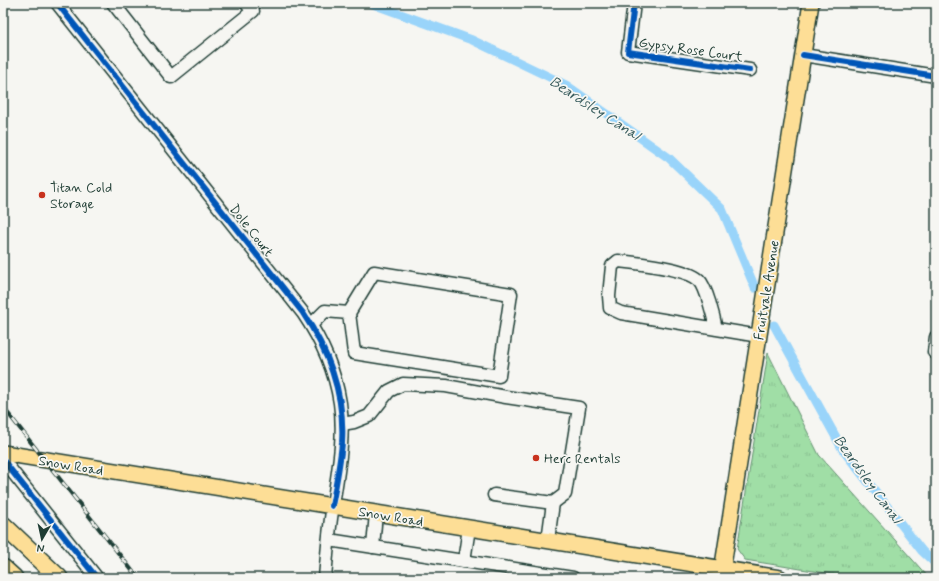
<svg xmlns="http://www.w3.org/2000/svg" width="939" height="581" font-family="Mynerve,sans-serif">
<defs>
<pattern id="grass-tufts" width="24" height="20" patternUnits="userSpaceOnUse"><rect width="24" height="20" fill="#a0dea6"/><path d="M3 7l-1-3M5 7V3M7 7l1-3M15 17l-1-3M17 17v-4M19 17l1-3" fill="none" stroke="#89bf90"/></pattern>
</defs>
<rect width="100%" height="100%" fill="#f6f6f2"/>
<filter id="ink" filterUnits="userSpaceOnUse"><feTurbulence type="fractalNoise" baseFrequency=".025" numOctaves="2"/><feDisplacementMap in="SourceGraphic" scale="8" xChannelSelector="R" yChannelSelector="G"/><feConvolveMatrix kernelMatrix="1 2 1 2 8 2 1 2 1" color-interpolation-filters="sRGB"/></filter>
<g filter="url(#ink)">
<path fill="url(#grass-tufts)" stroke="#608e6d" d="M768 353 819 455 929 578H857L745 560 737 549Z"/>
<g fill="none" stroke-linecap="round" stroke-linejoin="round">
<g stroke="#99d4fa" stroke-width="9">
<path d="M370 3 472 40 566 85 669 158 722 209 755 288"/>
<path d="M774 325 843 450 922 551 936 564"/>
</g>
<defs>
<g id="minor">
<path d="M57 3 303 313C322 341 335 370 340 403 345 437 338 471 333 505 329 529 327 554 325 578"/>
<path d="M113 3 171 77 253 11 246 3"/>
<path d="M634 3 628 52 750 70"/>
<path d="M803 55 936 76"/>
<path d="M311 325 325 311 349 313 354 353 499 376 511 294 374 272 349 313"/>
<path d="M716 329C714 318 706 286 699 280 686 268 636 263 618 261L612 266 609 296 610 308 621 313 759 336"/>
<path d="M936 337 934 352H936"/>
<path d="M342 424 354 422 369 416 389 391 403 384 446 386 506 397 579 408 565 494 553 503"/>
<path d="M3 460 97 578"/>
<path d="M494 495 553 503 548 540"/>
<path d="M329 540 573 578"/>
<path d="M373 547 376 513"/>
<path d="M464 561 469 528"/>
</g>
<g id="major">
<path d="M3 453 780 578"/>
<path d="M721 578 811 3"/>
</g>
<g id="highway">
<path d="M3 525 59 578"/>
<path d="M3 568 14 578"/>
</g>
</defs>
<use href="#minor" stroke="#1f3d34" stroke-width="15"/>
<use href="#major" stroke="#1f3d34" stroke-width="18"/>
<use href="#highway" stroke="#1f3d34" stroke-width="20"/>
<use href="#minor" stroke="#f6f6f2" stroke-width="12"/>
<use href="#major" stroke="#fdde96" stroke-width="15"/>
<use href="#highway" stroke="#fdde96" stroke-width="17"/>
<defs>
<path id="rail" d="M3 407 138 578"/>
</defs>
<use href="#rail" stroke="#1f3d34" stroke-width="4"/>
<use href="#rail" stroke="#f6f6f2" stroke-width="2.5" stroke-dasharray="8" stroke-linecap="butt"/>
<defs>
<g id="cycleway">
<path d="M57 3 303 313C329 352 345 396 342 443 340 464 336 485 332 506"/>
<path d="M634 3 628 52 750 70"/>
<path d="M803 55 936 76"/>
<path d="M3 460 97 578"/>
</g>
</defs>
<use href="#cycleway" stroke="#f6f6f2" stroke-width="8"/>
<use href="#cycleway" stroke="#0057b8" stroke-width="6"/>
</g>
</g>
<g fill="#c8321e" stroke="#f6f6f2" stroke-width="1.5">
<circle cx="42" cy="195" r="4"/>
<circle cx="536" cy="458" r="4"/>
</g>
<g text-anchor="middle" stroke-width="3.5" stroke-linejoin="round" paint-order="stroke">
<g font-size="14" fill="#1f3d34" stroke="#f6f6f2">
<text transform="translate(691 49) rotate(8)" y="5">Gypsy Rose Court</text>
<text transform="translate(252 230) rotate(52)" y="5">Dole Court</text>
<text transform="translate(766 290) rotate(-81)" y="5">Fruitvale Avenue</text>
<text transform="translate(71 465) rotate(9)" y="5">Snow Road</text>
<text transform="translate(391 516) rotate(9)" y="5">Snow Road</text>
</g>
<g font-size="14" fill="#1f3d34" stroke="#f6f6f2" text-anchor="start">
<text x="50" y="192">Titan Cold<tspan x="50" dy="16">Storage</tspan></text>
<text x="544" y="463">Herc Rentals</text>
</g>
<g font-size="15" font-style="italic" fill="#375b5c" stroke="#f6f6f2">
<text transform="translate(595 108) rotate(33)" y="5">Beardsley Canal</text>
<text transform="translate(868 479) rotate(54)" y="5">Beardsley Canal</text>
</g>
</g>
<rect width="939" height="581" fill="none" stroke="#f6f6f2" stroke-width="16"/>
<rect x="8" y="8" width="923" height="565" fill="none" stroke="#1f3d34" stroke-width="1.5" filter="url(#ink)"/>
<g transform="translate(42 539) rotate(189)" stroke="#f6f6f2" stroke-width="3" paint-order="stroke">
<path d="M0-3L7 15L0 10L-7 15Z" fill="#1f3d34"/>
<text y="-6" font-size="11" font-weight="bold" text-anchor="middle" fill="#1f3d34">N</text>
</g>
</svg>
